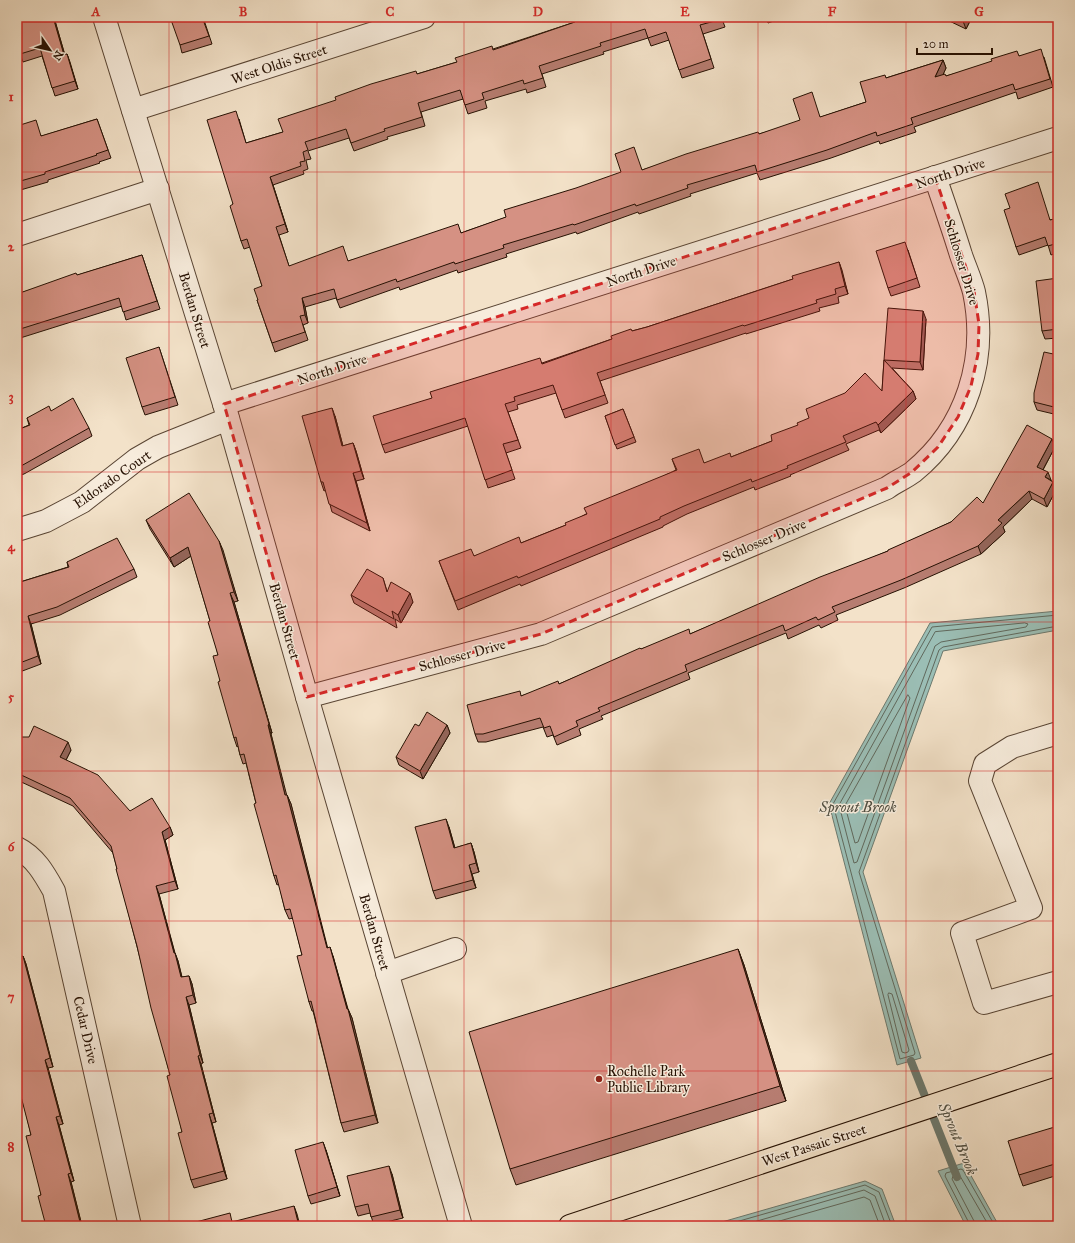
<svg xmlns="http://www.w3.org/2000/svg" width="1075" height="1243" font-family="'IM FELL Great Primer',serif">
<rect width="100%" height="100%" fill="#f3e2c9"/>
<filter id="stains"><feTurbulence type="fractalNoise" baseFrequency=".005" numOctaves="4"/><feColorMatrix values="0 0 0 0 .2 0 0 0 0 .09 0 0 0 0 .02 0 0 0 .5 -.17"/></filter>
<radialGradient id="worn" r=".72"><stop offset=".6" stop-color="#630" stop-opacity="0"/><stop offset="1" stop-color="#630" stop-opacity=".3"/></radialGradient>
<g fill="#9bbeb5" stroke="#6c796e">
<path d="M1058 611V630L943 651 863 872 921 1058 897 1065 829 804 930 623Z"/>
<path d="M964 1163 999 1226H966L938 1171Z"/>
<path d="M865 1181 882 1189 896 1226H708Z"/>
</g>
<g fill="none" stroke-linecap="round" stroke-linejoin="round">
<g stroke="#60685c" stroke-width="1">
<path d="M1058 615 932 627 833 804 900 1059 914 1055 915 1053 859 872 939 650 943 647 1058 626"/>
<path d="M1025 623 1028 624 1026 627 941 642 935 646 857 862 854 863 839 805 935 632Z"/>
<path d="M908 695 910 698 858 842 855 843 845 806Z"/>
<path d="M889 993 892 994 909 1050 908 1052 905 1053 902 1052 888 995Z"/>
<path d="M722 1226 865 1185 879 1192 892 1226"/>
<path d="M740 1226 864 1190 875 1196 886 1226"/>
<path d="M762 1226 864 1197 870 1200 880 1226"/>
<path d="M970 1226 969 1223 945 1176 946 1173 961 1169 963 1170 995 1226"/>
<path d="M975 1226 974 1221 952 1179 953 1176 959 1175 960 1176 989 1226"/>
</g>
<path stroke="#6c796e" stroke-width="8" d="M911 1061 957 1177"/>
<defs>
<g id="minor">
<path d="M104 17 224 404 307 697 461 1226"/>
<path d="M133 110 424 17"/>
<path d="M17 235 158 189"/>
<path d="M224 404 1058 138"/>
<path d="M17 530 46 521 82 502 137 459 158 447 228 419"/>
<path d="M307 697 541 634 887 488C895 482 905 478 913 472 967 428 988 359 974 292 971 280 965 267 961 255 953 229 944 203 935 177"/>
<path d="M1058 733 1012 747 985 764 980 781 1031 908 962 933 984 1003 1058 982"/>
<path d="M17 848C35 857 44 873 54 891L130 1226"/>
<path d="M387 973 455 949"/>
</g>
<path id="major" d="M570 1226 1058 1064"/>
</defs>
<use href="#minor" stroke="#594534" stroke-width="24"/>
<use href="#major" stroke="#261103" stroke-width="24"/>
<use href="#minor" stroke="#f7ecdc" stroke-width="22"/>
<use href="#major" stroke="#f3e2c9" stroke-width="22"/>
</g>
<g fill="#b77d71" stroke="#261103">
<path d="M17 17H55L54 18 65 55 67 54 78 89 55 96 42 56 23 62 20 54Z"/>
<path d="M203 17 212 44 182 53 180 45Z"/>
<path d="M577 17H731L722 19 725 27 703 34 714 68 682 78 669 40 651 46 648 38 603 52 604 54 542 74 546 87 527 93 526 89 485 101 487 108 468 114 463 99 421 112 425 126 387 137 388 139 354 151 349 138 308 151 311 159 306 160 308 169 303 171 304 174 273 185 288 232 279 235 289 266 348 261 461 233 642 170 759 134 821 117 866 102 886 78 943 60 946 68 943 74 946 76 1019 56 1044 57 1053 87 1018 99 1016 92 914 127 916 132 880 144 879 141 831 158 760 180 757 173 690 194 691 196 639 214 638 212 577 234 576 232 506 254 507 257 458 273 457 270 400 290 399 287 340 308 336 298 305 307 308 323 303 325 308 340 275 352 257 300H258L262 286 250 247 244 249 241 241 233 204 239 119 246 143 283 132 417 74 457 62 493 49 575 22Z"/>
<path d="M766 17H785L768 23Z"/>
<path d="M941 17H972L966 29Z"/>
<path d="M97 119 111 158 99 162 100 163 48 180V182L17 191V126L42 136Z"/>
<path d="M1010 208 1051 220 1058 218V252L1051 255 1048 245 1019 255 1016 247Z"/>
<path d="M908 250 920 287 891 296 888 288Z"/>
<path d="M142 255 160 309 126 320 122 306 17 339V294Z"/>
<path d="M839 262 848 294 838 297 839 303 819 308 820 311 746 334V333L600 381 608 403 565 418 556 393 517 405 518 409 508 412 521 448 506 453 515 479 488 488 468 426 385 453 382 445 542 363 612 339 632 331 647 327 793 279Z"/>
<path d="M1058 278V338L1045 339 1042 331Z"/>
<path d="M926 319 923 370 892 368 913 391 916 399 881 433 879 430 846 444 849 450 790 475 791 476 755 490 754 487 687 514 663 526V527L521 586 520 584 458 610 439 561 474 556 521 543 566 525 586 514 676 470 672 459 704 463 731 457 772 441 882 391 884 360Z"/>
<path d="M159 347 178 405 145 415 142 407Z"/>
<path d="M1058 355V415L1037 410 1034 402Z"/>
<path d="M623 409 636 442 617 449 605 416Z"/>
<path d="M51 411 89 428 92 436 24 474 17 476V430L29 425 27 418Z"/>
<path d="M335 416 343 446 353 443 356 451 364 479 356 481 370 531 332 512 326 490 324 491 321 482Z"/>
<path d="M1052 439 1055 447 1043 470 1051 480 1056 490 1047 507 1032 499 1003 527 1005 532 981 554 904 588 836 615 838 620 821 628 819 625 788 639 786 633 688 673 690 679 601 716 603 719 579 729 581 735 557 745 553 735 547 737 543 727 486 742H478L475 734 521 696 559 684 641 649 690 634 888 551 951 522 983 503Z"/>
<path d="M146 520 219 541 238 601 234 602 272 733 271 734 286 795H287L291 804 327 948 333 956 348 1009 352 1018 378 1123 344 1132 341 1123 313 1011H312L309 1002 302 955 293 918 289 919 285 910 279 884 277 885 274 876 246 763 243 764 240 755 238 746 237 747 234 738 220 681 218 655 210 621 191 556 174 567 150 529Z"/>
<path d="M67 562 134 569 137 577 60 615 31 624 41 664 17 673V583L68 567Z"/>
<path d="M383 578 387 591 413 602 401 623 395 619 397 628 354 603 351 595Z"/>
<path d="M447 725 450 733 423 779 399 765 396 757Z"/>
<path d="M17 737 71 750 66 760 130 811 170 827 173 835 165 840 178 889 159 894 175 953 178 961 182 977 189 976 192 984 196 1003 189 1005 203 1063 201 1064 216 1122 212 1123 227 1179 194 1188 191 1180 182 1132 170 1075 113 853 73 806 17 780Z"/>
<path d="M449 827 455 848 471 843 474 852 479 872 472 874 476 888 436 899 433 891Z"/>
<path d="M738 949 744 965 786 1101 516 1185 510 1169Z"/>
<path d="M23 956 26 964 53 1067 48 1068 63 1124 59 1125 74 1181 71 1182 82 1226H46L41 1195 31 1135 18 1079Z"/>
<path d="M1058 1126V1175L1023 1186 1019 1175Z"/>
<path d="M326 1150 340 1196 311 1204 308 1196Z"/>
<path d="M392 1174 403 1218 374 1225 370 1213 358 1216 355 1207Z"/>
</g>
<g fill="#95665c" stroke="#261103">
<path d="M53 17H54L67 63 64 55Z"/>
<path d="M965 17H972L966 29 963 21Z"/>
<path d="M67 54 70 62 78 89 75 81Z"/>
<path d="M943 60 946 68 938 86 935 77Z"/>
<path d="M270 177 273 185 288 232 285 224Z"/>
<path d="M839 262 842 270 848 294 845 286Z"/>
<path d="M302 298 305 307 308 323 305 315Z"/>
<path d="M923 311 926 319 923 370 920 362Z"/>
<path d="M913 391 916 399 881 433 878 425Z"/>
<path d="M332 408 335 416 345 454 342 446Z"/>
<path d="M1052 439 1055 447 1040 475 1037 467Z"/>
<path d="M353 443 356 451 364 479 361 471Z"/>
<path d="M1048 472 1051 480 1045 477Z"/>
<path d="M353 473 356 481 370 531 367 523Z"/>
<path d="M1053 482 1056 490 1047 507 1044 499Z"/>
<path d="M1029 491 1032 499 1003 527 1005 532 981 554 978 546 998 520Z"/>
<path d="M219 541 223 550 238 601 234 592Z"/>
<path d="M188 547 191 556 174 567 170 558Z"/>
<path d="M230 593 234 602 272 733 269 724Z"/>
<path d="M410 593 413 602 401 623 398 615Z"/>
<path d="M28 616 31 624 41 664 38 656Z"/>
<path d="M268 725 271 734 289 804 285 795Z"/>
<path d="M447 725 450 733 423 779 420 771Z"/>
<path d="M68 742 71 750 63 766 60 757Z"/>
<path d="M287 795 291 804 330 957 327 948Z"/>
<path d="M446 819 449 827 457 856 454 848Z"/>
<path d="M170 827 173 835 165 840 178 889 175 881 162 832Z"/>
<path d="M471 843 474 852 479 872 476 863Z"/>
<path d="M469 865 472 874 476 888 473 880Z"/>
<path d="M156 886 159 894 177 962 174 953Z"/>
<path d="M330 947 333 956 350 1018 347 1009Z"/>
<path d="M738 949 744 965 786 1101 780 1086Z"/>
<path d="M175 953 178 961 184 986 181 977Z"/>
<path d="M23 956 26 964 53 1067 50 1058Z"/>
<path d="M189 976 192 984 196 1003 193 995Z"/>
<path d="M186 997 189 1005 203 1063 200 1055Z"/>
<path d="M348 1009 352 1018 378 1123 375 1115Z"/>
<path d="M198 1056 201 1064 216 1122 213 1113Z"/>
<path d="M45 1060 48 1068 63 1124 60 1116Z"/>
<path d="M209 1114 212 1123 227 1179 224 1171Z"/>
<path d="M56 1117 59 1125 74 1181 71 1173Z"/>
<path d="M323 1142 326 1150 340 1196 337 1187Z"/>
<path d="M389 1166 392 1174 403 1218 400 1210Z"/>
<path d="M68 1174 71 1182 82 1226H81Z"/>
<path d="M294 1206 297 1214 300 1226H299Z"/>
</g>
<g fill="#d59183" stroke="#261103">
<path d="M17 17H53L64 55 67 54 75 81 52 88 40 48 20 54 17 44Z"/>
<path d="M170 17H202L209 36 180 45Z"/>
<path d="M577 17H721L722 19 700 25 711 59 679 70 666 32 648 38 645 29 600 43 601 46 539 66 543 78 524 84 523 80 482 93 484 99 465 105 460 90 418 103 422 117 384 129 385 131 351 143 346 129 305 142 308 150 303 152 305 161 300 162 301 166 270 177 285 224 276 227 289 266 343 246 348 261 458 224 461 233 506 217 504 210 576 188 621 172 615 154 634 147 642 170 686 154 758 132 759 134 800 120 793 99 812 92 820 117 866 102 860 82 885 75 886 78 943 60 935 77 945 74 946 76 992 61 991 59 1017 51 1019 56 1041 49 1050 79 1015 90 1013 84 911 118 913 124 877 136 876 132 827 150 757 172 755 165 687 185 688 188 636 206 635 204 574 225 573 224 503 245 504 248 455 264 454 262 397 282 396 279 337 300 334 289 302 298 305 315 300 316 305 332 272 343 257 300H258L254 289 262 286 247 239 241 241 230 206 233 204 207 120 236 111 246 143 283 132 278 119 336 100 335 97 371 84 416 71 417 74 457 62 455 58 492 46 493 50 575 22 574 18Z"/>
<path d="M954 17H965L963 21Z"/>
<path d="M97 119 108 150 96 154 97 155 45 172V174L17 182V126L36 120 41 136Z"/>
<path d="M1038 182 1050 220 1058 218V243L1048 246 1045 237 1016 247 1004 210 1010 208 1005 194Z"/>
<path d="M905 242 917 278 888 288 876 251Z"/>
<path d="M142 255 157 301 123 312 119 298 17 330V294L76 273 77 275Z"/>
<path d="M839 262 845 286 835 289 836 294 816 300 817 303 744 326 743 325 597 373 605 395 562 410 553 385 514 397 515 401 505 404 518 440 503 444 512 470 485 480 465 418 382 445 373 416 432 398 430 392 540 358 542 364 612 339 611 336 631 329 632 331 647 327 793 279 792 276Z"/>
<path d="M1058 278V329L1042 331 1036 281Z"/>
<path d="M888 308 923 311 920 362 884 360Z"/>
<path d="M159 347 175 397 142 407 126 358Z"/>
<path d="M1044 352 1058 355V408L1034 402V393Z"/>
<path d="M884 360 913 391 878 425 876 422 843 436 846 442 787 466 788 468 752 482 751 479 684 506 660 517V519L518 578 517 576 455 601 439 561 471 549 474 556 519 537 521 543 566 525 565 523 587 514 584 508 677 470 672 459 699 449 704 463 730 453 731 457 772 441 771 435 798 425 797 423 809 418 806 409 845 393 865 373 882 391Z"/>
<path d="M73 398 89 428 21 466 17 467V430L30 425 27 418 49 406 51 411Z"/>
<path d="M332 408 342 446 353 443 361 471 353 473 367 523 329 504 323 482H321L302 416Z"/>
<path d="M623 409 634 437 615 445 605 416Z"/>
<path d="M1027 425 1052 439 1037 467 1048 472 1045 477 1053 482 1044 499 1029 491 998 520 1002 523 978 546 901 580 832 607 835 612 818 620 816 617 785 631 783 625 685 665 687 671 598 708 600 711 576 721 578 726 554 737 550 726 544 728 540 718 483 734H475L467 705 520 691 521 696 558 681 559 684 640 648 641 649 689 629 690 634 820 577 888 551V550L951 522 977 497 983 503Z"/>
<path d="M189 493 219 541 234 592 230 593 269 724 268 725 285 795H287L327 948 330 947 347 1009H348L375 1115 341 1123 311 1001 309 1002 297 956 302 955 290 909 285 910 276 875 274 876 254 804 256 803 244 754 240 755 236 737 234 738 218 682 220 681 213 656 218 655 208 622 210 621 188 547 170 558 146 520Z"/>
<path d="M117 538 134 569 57 607 28 616 38 656 17 664V583L69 567 67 562Z"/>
<path d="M367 569 383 578 387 592 391 582 410 593 398 615 392 611 394 619 351 595Z"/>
<path d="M427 712 447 725 420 771 396 757 415 724 419 726Z"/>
<path d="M34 726 68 742 60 757 98 775 130 811 152 798 170 827 162 832 175 881 156 886 174 953H175L181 977 189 976 193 995 186 997 200 1055 198 1056 213 1113 209 1114 224 1171 191 1180 178 1133 182 1132 167 1076 170 1075 151 1008 137 946 116 869H117L111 846 70 798 17 773V737H29Z"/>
<path d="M446 819 454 848 471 843 476 863 469 865 473 880 433 891 415 827Z"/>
<path d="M738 949 780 1086 510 1169 469 1032Z"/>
<path d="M23 956 50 1058 45 1060 60 1116 56 1117 71 1173 68 1174 81 1226H46L38 1196 41 1195 26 1136 31 1135 17 1081V1079H18L17 1074V957Z"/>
<path d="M1058 1126V1163L1019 1175 1008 1141Z"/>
<path d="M323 1142 337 1187 308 1196 295 1150Z"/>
<path d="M389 1166 400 1210 371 1217 368 1204 355 1207 347 1176Z"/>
<path d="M294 1206 299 1226H197L196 1222 230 1213 232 1222Z"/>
</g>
<path fill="#d62828" fill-opacity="0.2" stroke="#d62828" stroke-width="3" stroke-dasharray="8 5" stroke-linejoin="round" d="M935 177 974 291 979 324 978 354 971 386 958 417 938 447 912 472 887 488 541 634 307 697 224 404Z"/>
<path fill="none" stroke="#d62828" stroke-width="1" stroke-opacity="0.55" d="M169 17V1226M317 17V1226M464 17V1226M611 17V1226M758 17V1226M906 17V1226M17 172H1058M17 322H1058M17 472H1058M17 622H1058M17 771H1058M17 921H1058M17 1071H1058"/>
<circle fill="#8f2418" stroke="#f7ecdc" stroke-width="1.5" cx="599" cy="1079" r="4"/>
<g text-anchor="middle" stroke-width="3" stroke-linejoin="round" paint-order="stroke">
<g font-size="14" fill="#261103" stroke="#f7ecdc">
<text transform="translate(279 64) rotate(-18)" y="5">West Oldis Street</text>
<text transform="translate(950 173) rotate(-18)" y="5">North Drive</text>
<text transform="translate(962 262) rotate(73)" y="5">Schlosser Drive</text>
<text transform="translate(641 271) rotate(-18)" y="5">North Drive</text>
<text transform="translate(195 310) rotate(73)" y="5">Berdan Street</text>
<text transform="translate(332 369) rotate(-18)" y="5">North Drive</text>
<text transform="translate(112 479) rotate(-35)" y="5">Eldorado Court</text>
<text transform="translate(764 540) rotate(-23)" y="5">Schlosser Drive</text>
<text transform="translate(285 621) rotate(74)" y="5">Berdan Street</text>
<text transform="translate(462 655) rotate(-15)" y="5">Schlosser Drive</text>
<text transform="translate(375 932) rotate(74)" y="5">Berdan Street</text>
<text transform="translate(86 1030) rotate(77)" y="5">Cedar Drive</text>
<text transform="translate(814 1145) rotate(-18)" y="5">West Passaic Street</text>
</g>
<g font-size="14" fill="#261103" stroke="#f7ecdc" text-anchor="start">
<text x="607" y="1076">Rochelle Park<tspan x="607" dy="16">Public Library</tspan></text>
</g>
<g font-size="15" font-style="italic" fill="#4f4e41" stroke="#f7ecdc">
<text x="858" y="812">Sprout Brook</text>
<text transform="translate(958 1139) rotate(67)" y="5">Sprout Brook</text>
</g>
</g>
<rect width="1075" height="1243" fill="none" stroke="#f3e2c9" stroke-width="44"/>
<g transform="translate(50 50) rotate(124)" stroke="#f7ecdc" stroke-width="3" paint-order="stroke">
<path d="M0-3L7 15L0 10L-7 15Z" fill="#261103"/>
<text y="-6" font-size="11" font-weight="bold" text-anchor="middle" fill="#261103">N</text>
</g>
<path d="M917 48v6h75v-6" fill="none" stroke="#261103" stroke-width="2"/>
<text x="923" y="48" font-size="12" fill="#261103" stroke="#f7ecdc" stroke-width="3" paint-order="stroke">20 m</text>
<rect x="22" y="22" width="1031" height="1199" fill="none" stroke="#d62828" stroke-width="1.5"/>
<g font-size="13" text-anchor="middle" font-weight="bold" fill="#d62828">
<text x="96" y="16">A</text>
<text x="243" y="16">B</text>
<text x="390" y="16">C</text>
<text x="538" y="16">D</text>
<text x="685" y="16">E</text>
<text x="832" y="16">F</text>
<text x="979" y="16">G</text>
<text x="11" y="101">1</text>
<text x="11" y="251">2</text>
<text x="11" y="401">3</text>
<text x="11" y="551">4</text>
<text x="11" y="701">5</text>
<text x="11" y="851">6</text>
<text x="11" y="1001">7</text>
<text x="11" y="1151">8</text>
</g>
<rect width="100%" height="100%" filter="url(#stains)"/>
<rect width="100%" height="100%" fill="url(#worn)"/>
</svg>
